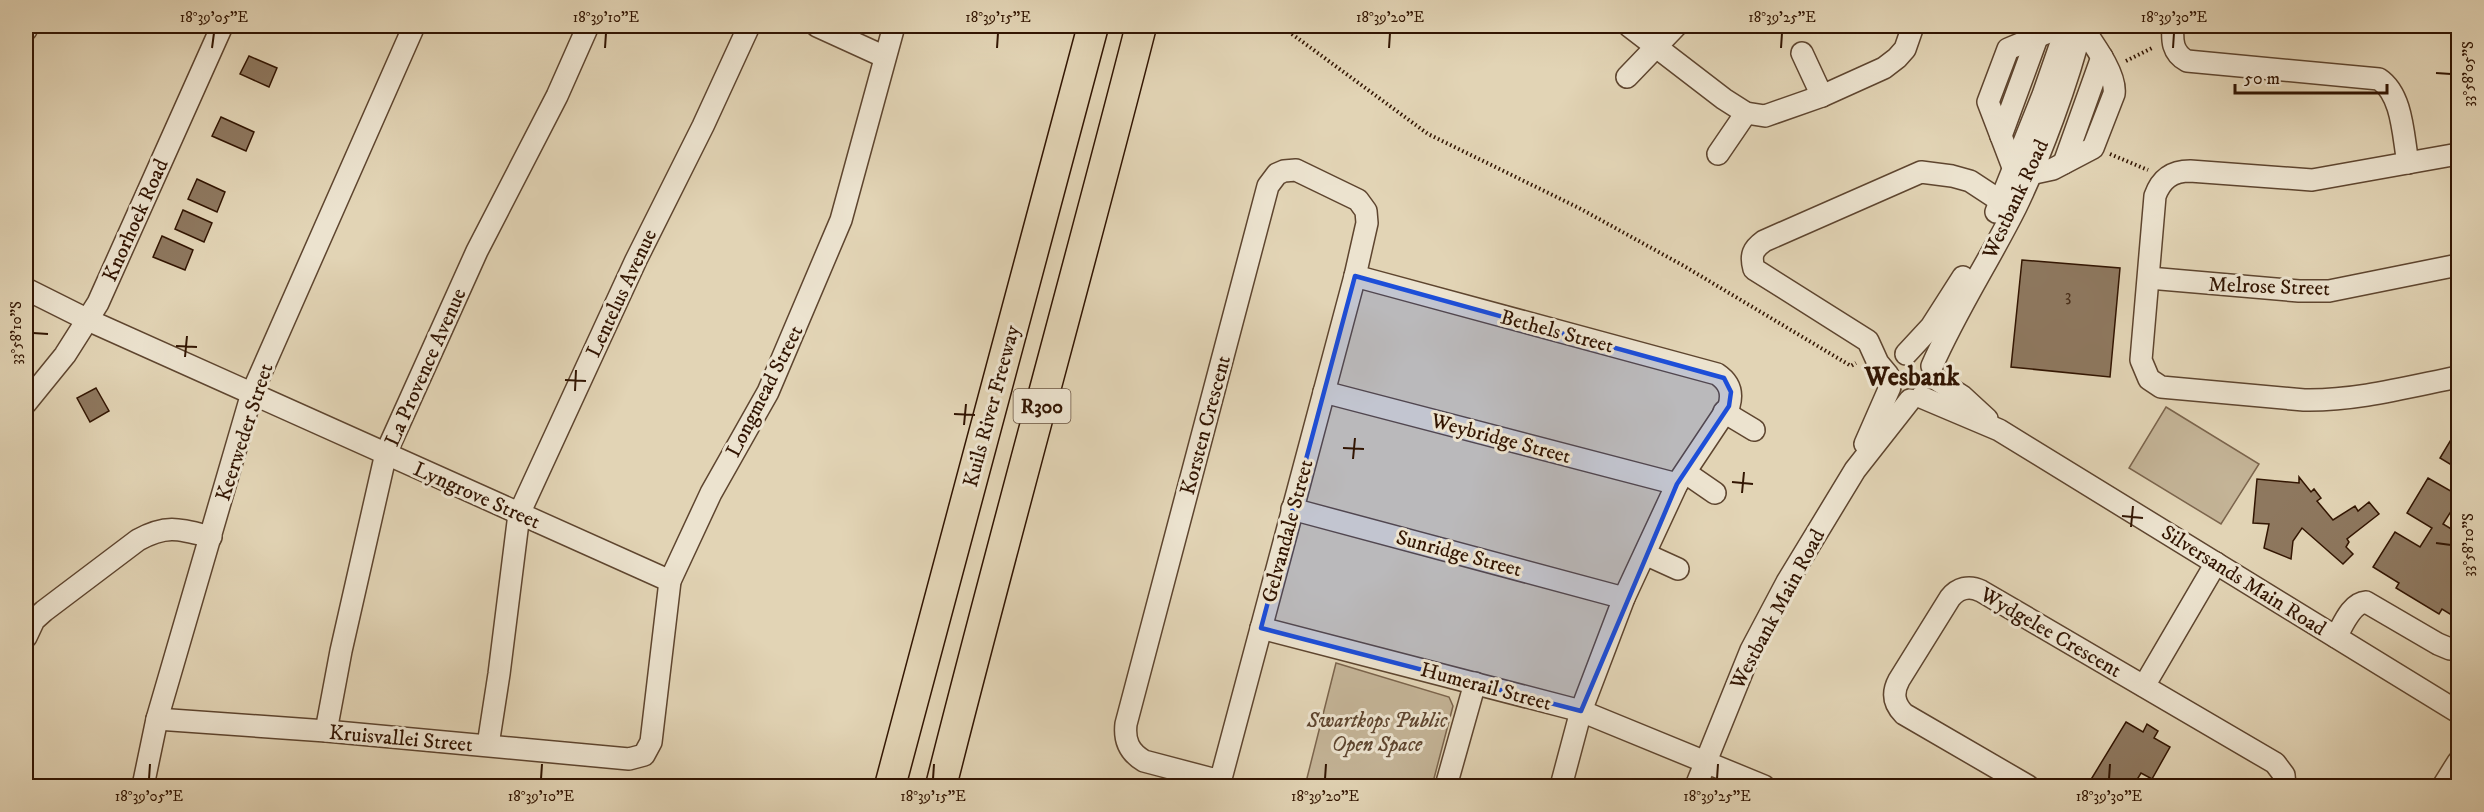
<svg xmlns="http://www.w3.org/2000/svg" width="2484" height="812" font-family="'IM FELL DW Pica',serif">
<rect width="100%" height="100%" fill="#e2d4b5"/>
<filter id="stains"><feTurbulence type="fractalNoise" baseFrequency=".00333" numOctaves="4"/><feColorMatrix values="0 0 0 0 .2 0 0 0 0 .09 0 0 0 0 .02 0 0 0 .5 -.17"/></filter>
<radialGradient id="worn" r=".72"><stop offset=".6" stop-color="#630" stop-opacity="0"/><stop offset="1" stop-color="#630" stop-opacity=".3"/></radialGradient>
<g fill="#c4b497" stroke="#7b644c" stroke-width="1.5">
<path d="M2166 407 2259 464 2221 524 2129 468Z"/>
<path d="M1336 663 1449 697 1453 706 1432 786H1305Z"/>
</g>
<g fill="#8e785f" stroke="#321502" stroke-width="1.5">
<path d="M249 56 277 68 269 87 240 74Z"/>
<path d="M221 117 254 132 246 151 212 136Z"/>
<path d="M197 179 225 192 217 212 188 199Z"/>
<path d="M183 210 212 223 204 242 175 229Z"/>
<path d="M162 236 193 250 185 270 153 257Z"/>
<path d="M2022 260 2120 268 2110 377 2011 367Z"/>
<path d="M96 388 109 411 90 422 77 398Z"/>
<path d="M2458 428V469L2440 458Z"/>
<path d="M2299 477 2311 492 2314 489 2321 498 2317 501 2333 520 2355 506 2358 511 2369 502 2379 514 2347 539 2349 542 2346 547 2353 554 2343 564 2302 528 2293 541 2291 559 2264 548 2269 524 2253 523 2257 479 2299 483Z"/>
<path d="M2428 478 2454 493 2458 485V507L2455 505 2443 524 2458 533V619L2442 609 2439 614 2396 588 2399 583 2373 567 2395 532 2420 547 2432 528 2407 513Z"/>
<path d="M2126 722 2143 732 2147 724 2158 731 2154 738 2170 747 2152 779 2141 773 2135 783 2130 780 2127 786H2087Z"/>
</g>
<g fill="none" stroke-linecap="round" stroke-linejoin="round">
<defs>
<g id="minor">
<path d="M817 26 885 57"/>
<path d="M1629 26 1724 99 1746 113 1765 116 1822 96 1884 68 1897 58 1905 49 1913 26"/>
<path d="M2173 26C2172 40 2172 53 2187 61L2379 79C2403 95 2403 137 2408 163"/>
<path d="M26 30 28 26"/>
<path d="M1802 53 1822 96"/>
<path d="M1627 77 1676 26"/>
<path d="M2001 136 2038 35"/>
<path d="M1718 154 1746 113"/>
<path d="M2458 154 2312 180 2190 171C2172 171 2161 179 2155 196L2141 360 2149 379 2161 387 2304 400C2356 401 2408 387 2458 377"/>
<path d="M2064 163 2102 57"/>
<path d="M2014 170 1988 102 2008 49 2063 26"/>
<path d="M2030 174 2053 169 2093 148 2114 94C2117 75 2093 43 2082 27"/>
<path d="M1996 212 2043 95 2067 26"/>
<path d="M1355 276 1717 374C1729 382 1733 392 1729 406L1677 484 1624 598 1581 711 1561 786"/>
<path d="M2149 278 2299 291H2329L2458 265"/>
<path d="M26 289 88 320 670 581"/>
<path d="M1906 354 1931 327 1963 277"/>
<path d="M1932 366C1956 311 1989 261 2016 207 2041 155 2068 82 2082 26"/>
<path d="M1888 375 1878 363 1868 341 1754 269C1750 255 1753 249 1764 241L1921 172 1952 176 1970 181 2002 202"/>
<path d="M1934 378 1962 396 1987 419"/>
<path d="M1324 392 1677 484"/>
<path d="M1921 397 1999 430 2458 712"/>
<path d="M26 403 65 355 98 303 222 26"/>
<path d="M1724 412 1754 430"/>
<path d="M1865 444 1890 387"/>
<path d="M1686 473 1715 493"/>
<path d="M1292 509 1624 598"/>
<path d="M1645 554 1678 569"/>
<path d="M1261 628 1581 711 1764 786"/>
<path d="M26 637 34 620 44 611 138 540C167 524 180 529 211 537"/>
<path d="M2336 637C2343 625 2351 603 2366 602L2438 644 2450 649H2458"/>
<path d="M2144 686 2216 563"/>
<path d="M157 719 326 731 629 759 644 755 651 742 670 581 711 493 768 392 841 220 894 26"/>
<path d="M326 731 341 651 386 453 477 251 557 96 588 26"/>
<path d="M488 745 499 674 519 514 636 260 703 126 749 26"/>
<path d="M143 786 157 719 252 393 414 26"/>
<path d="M1219 786 1355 276 1367 223 1366 211 1358 200 1296 170 1284 171 1277 174 1268 186 1126 724C1124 741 1129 752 1144 761L1220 781"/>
<path d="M1446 786 1475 683"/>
<path d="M1696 786 1751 650 1787 582 1855 470 1910 400"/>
<path d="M2028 786 1904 714C1894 704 1892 693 1899 680L1950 598C1958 588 1969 585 1981 591L2275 763 2284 775 2285 786"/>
<path d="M2443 786 2458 762"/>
</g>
<g id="highway">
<path d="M890 786 1093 26"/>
<path d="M941 786C1005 532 1076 280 1141 26"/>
</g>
</defs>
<use href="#minor" stroke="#5e452f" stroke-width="24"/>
<use href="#highway" stroke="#321502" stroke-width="33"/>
<g stroke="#321502" stroke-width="4" stroke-dasharray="1.5 3" stroke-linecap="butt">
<path d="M1281 26 1428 134 1579 208 1684 266 1851 366 1856 363"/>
<path d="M2126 61 2154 47"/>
<path d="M2110 154 2148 170"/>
</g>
<use href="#minor" stroke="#ece3cf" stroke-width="21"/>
<use href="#highway" stroke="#e2d4b5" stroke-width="30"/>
</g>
<path fill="#1d4ed8" fill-opacity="0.2" stroke="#1d4ed8" stroke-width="4.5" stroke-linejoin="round" d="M1355 276 1724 378 1731 392 1729 406 1677 484 1581 711 1261 628Z"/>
<path fill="none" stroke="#321502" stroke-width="2" d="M212 48 214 33M605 48 606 33M997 48 998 33M1389 48 1390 33M1781 48 1782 33M2173 48 2174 33M2436 73 2451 74M33 333 48 334M176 346 197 347M185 357 187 336M565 380 586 381M575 391 576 370M954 414 975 415M964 425 966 404M1343 448 1364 449M1353 459 1355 438M1732 482 1753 484M1742 493 1744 472M2122 516 2143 518M2131 527 2133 506M2436 543 2451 545M149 779 150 764M541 779 542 764M933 779 934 764M1325 779 1326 764M1717 779 1718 764M2109 779 2110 764"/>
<g text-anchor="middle" stroke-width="6" stroke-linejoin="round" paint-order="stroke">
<g font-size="18" fill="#492e19">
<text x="2068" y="301">3</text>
</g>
<rect fill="#ece3cf" stroke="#6a5340" stroke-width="1.5" x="1013.5" y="389" width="57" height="34" rx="4.5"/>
<g font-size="20" font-weight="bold" fill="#321502">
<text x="1042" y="413">R300</text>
</g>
<g font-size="21" fill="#321502" stroke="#ece3cf">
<text transform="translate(2015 199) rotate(-65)" y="7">Westbank Road</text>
<text transform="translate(135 220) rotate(-66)" y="7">Knorhoek Road</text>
<text transform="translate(2269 286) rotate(2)" y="7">Melrose Street</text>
<text transform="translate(621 293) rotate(-65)" y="7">Lentelus Avenue</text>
<text transform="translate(1557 331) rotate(15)" y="7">Bethels Street</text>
<text transform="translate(425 367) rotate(-66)" y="7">La Provence Avenue</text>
<text transform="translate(764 391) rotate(-63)" y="7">Longmead Street</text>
<text transform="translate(991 406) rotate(-75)" y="7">Kuils River Freeway</text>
<text transform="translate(1205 425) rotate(-75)" y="7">Korsten Crescent</text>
<text transform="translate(244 432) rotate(-72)" y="7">Keerweder Street</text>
<text transform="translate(1501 438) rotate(15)" y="7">Weybridge Street</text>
<text transform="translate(477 495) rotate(24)" y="7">Lyngrove Street</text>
<text transform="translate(1287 531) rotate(-75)" y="7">Gelvandale Street</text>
<text transform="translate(1459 553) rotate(15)" y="7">Sunridge Street</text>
<text transform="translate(2244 580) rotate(32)" y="7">Silversands Main Road</text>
<text transform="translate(1777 609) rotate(-62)" y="7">Westbank Main Road</text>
<text transform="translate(2051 632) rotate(30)" y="7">Wydgelee Crescent</text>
<text transform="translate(1486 686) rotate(15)" y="7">Humerail Street</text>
<text transform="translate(401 738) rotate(5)" y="7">Kruisvallei Street</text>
</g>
<g font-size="21" font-style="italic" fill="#5e452f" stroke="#ece3cf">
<text x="1377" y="727">Swartkops Public<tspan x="1377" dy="24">Open Space</tspan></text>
</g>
<g font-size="27" font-weight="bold" fill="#321502" stroke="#ece3cf">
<text x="1912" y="385">Wesbank</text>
</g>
</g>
<rect width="2484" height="812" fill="none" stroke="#e2d4b5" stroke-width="66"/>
<path d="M2235 84v9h152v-9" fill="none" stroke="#321502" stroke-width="3"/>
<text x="2244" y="84" font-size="18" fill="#321502" stroke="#ece3cf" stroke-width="4.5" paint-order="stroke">50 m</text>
<rect x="33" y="33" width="2418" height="746" fill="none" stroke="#321502" stroke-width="2"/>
<g font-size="15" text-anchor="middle" fill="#321502">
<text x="214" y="22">18°39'05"E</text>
<text x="606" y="22">18°39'10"E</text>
<text x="998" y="22">18°39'15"E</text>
<text x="1390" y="22">18°39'20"E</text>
<text x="1782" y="22">18°39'25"E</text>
<text x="2174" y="22">18°39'30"E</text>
<text transform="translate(2468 74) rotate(-90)" y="5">33°58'05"S</text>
<text transform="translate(16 333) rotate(-90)" y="5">33°58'10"S</text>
<text transform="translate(2468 545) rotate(-90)" y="5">33°58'10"S</text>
<text x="149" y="801">18°39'05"E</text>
<text x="541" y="801">18°39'10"E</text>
<text x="933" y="801">18°39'15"E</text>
<text x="1325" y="801">18°39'20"E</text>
<text x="1717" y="801">18°39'25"E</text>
<text x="2109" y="801">18°39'30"E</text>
</g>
<rect width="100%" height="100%" filter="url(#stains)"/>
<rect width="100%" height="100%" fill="url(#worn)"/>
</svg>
